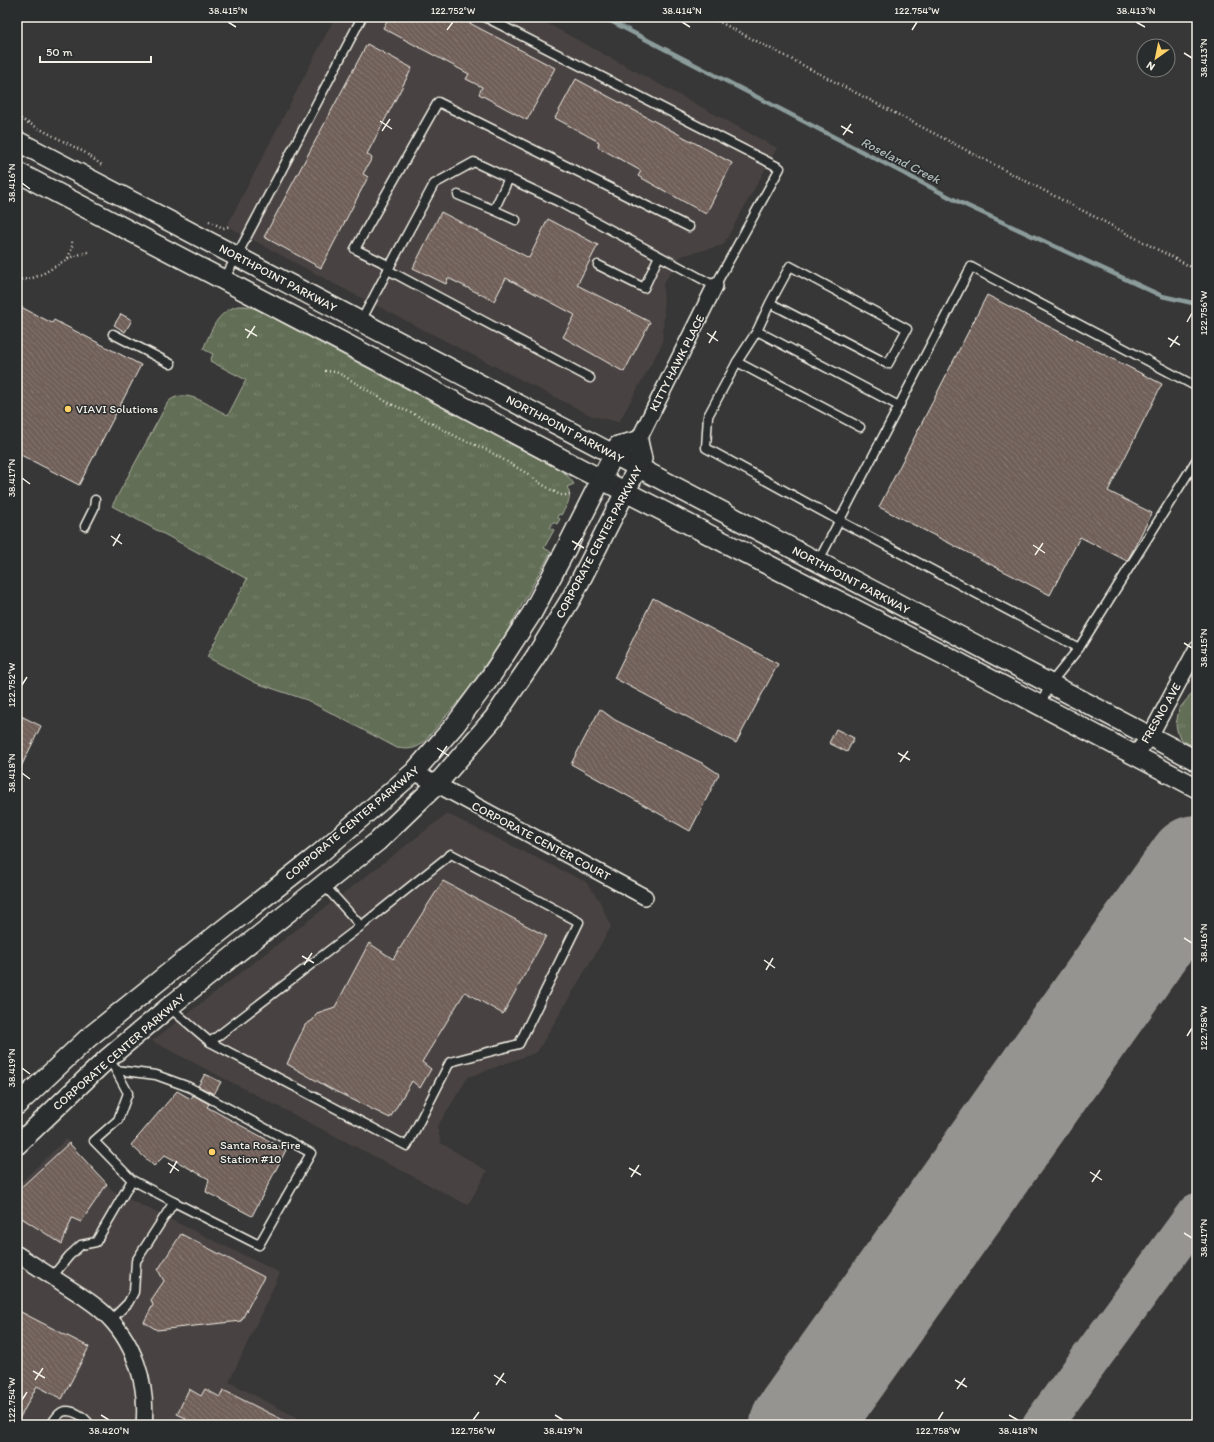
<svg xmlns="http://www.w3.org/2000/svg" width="1214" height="1442" font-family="Itim,sans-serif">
<defs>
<pattern id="grass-tufts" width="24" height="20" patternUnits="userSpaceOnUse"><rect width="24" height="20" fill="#626e56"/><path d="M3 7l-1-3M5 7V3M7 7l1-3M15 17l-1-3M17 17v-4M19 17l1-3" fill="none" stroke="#79836e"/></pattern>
<pattern id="building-back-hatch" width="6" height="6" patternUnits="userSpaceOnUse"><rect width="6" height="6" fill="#71605a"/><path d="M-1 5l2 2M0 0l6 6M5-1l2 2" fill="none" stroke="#867772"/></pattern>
</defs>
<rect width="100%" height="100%" fill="#383737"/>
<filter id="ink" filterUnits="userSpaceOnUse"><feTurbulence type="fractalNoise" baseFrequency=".025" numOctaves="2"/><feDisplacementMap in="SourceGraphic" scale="8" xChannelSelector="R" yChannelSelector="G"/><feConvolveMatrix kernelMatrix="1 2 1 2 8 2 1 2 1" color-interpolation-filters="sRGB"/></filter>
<g filter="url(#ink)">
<g fill="#494342">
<path d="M335 17H535L777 148 723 245 681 256 663 284 664 314 662 344 619 422 592 416 346 290 227 226Z"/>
<path d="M447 814 586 882 599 900 611 927 537 1052 468 1077 437 1127 441 1143 487 1171 468 1205 152 1041Z"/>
<path d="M66 1139 114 1192 280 1273 229 1382 311 1425H17V1186Z"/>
</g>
<g fill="url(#grass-tufts)" stroke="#abb09f">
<path d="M238 306H246L256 309 560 470 567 475 574 484 567 487C573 498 567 505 561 515L559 514 557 517 560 519 557 524 553 522 550 528 554 530 544 548 551 552 503 639 468 690 425 741C417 749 409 750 397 748L307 700 256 683 207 657 247 579 112 506 168 402C186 385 211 408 228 415L246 380 210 361 213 354 203 349C212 330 216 312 238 306Z"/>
<path d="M1197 687V748L1182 740 1178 734 1176 725 1179 709Z"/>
</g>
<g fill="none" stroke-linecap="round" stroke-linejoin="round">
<path stroke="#8b9c9b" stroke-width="4.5" d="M603 17 959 202 1162 296 1197 304"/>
<path stroke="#969490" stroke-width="40" d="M1042 1425 1197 1213"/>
<path stroke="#969490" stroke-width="100" d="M800 1425 1197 865"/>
</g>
<g fill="url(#building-back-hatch)" stroke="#f4f1e8">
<path d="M389 17H458L555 68 527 120 479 94 482 87 466 79 469 74 383 28Z"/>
<path d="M367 44 412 68 367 154 372 158 363 174 368 177 321 268 264 237Z"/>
<path d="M576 79 732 163 706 214 638 176 641 171 598 147 599 142 555 118Z"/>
<path d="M441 212 529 258 548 219 598 245 577 285 650 322 624 372 563 337 575 315 506 278 494 301 448 278 446 284 413 268Z"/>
<path d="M987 295 1162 384 1108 491 1152 513 1131 554 1127 561 1080 537 1050 595 879 507Z"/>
<path d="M17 305 52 323 54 320 141 365 79 485 17 453Z"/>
<path d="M121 314 132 320 125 332 114 325Z"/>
<path d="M653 598 778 664 736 743 614 678Z"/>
<path d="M600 709 615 720 704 764 719 774 690 831 571 764Z"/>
<path d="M17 714 41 726 17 775Z"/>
<path d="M836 729 854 738 847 752 829 743Z"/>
<path d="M443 881 546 936 503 1014 465 992 422 1062 431 1069 420 1088 412 1081 390 1118 331 1089 287 1064 305 1025 313 1020 317 1013 335 1007 369 943 393 959Z"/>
<path d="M205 1074 221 1082 214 1094 198 1086Z"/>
<path d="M177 1091 191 1099 193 1095 209 1104 207 1107 286 1150 252 1216 206 1192 209 1179 165 1155 154 1166 131 1145Z"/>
<path d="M69 1143 107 1184 81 1222 72 1218 62 1244 17 1215V1191Z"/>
<path d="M181 1234 264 1277 241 1321 157 1330 144 1322 153 1305 151 1300 164 1281 158 1270Z"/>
<path d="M17 1310 89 1347 62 1399 37 1386 17 1423Z"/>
<path d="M189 1389 201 1396 205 1389 220 1397 223 1390 293 1425H183L186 1418 177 1414Z"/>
</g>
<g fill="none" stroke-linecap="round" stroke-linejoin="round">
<defs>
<g id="service">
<path d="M509 178 494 210 516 220"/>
<path d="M458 195 494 210"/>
<path d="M598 265 644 288 659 256"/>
<path d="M390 266 434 184 474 162 559 202 715 286 780 168 485 17"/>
<path d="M388 270 590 378"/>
<path d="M224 280 362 17"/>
<path d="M361 321 390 266 355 249 438 102 689 227"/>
<path d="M757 331 899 406"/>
<path d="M113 334 171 364"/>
<path d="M737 362 757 331 770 303 888 364 907 329 790 266 770 303"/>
<path d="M860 427 737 362 708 416 706 448 840 521 1079 648"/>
<path d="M85 526 94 508 95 500"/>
<path d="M818 562 971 267 1197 387"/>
<path d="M1040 706 1050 684 1079 648 1197 459"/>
<path d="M169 1007 210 1042 407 1146 450 1062 519 1044 579 922 451 854 361 926 323 884"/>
<path d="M210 1042 361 926"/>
<path d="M116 1070 156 1075 189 1087 311 1153 259 1245 174 1202"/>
<path d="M52 1277 69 1256 81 1245 96 1242 132 1180 94 1141 118 1120 128 1093 114 1067"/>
<path d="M111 1320 128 1303 134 1292 136 1261 174 1202 132 1180"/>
<path d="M51 1425C54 1420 57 1415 62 1412 72 1408 85 1417 90 1425"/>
</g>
<g id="minor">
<path d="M638 441 715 286"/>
<path d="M1135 755 1150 736 1197 648"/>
<path d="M414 772 645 897"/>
<path d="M17 1254C34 1265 51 1276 68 1287 80 1295 92 1302 103 1312 134 1340 148 1383 144 1425"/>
</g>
<g id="tertiary">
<path d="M17 141 1197 761"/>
<path d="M17 172 348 345 581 469 950 658 1197 788"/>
<path d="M17 1105 88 1038 201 947 318 855 414 772 455 725 489 679 532 613 566 549 618 446 638 441 642 459 572 597 536 656 494 718 436 785 378 841 169 1007 107 1059 17 1145"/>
</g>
</defs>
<use href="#service" stroke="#f4f1e8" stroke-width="11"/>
<use href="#minor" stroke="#f4f1e8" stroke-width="18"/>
<use href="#tertiary" stroke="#f4f1e8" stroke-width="22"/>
<g stroke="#f4f1e8" stroke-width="2.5" stroke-dasharray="1 3" stroke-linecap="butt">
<path d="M710 17 1197 270"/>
<path d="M17 117 84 152 103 166"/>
<path d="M209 221 223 228 231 226"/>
<path d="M68 258 72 248V241"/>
<path d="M17 279C36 282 51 268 67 259 73 256 81 254 88 252"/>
<path d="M325 371 336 372 344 376 387 402 420 417 461 439 487 450 528 474 540 483 560 495H573"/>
</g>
<use href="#service" stroke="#2a2d2e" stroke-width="8"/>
<use href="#minor" stroke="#2a2d2e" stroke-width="15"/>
<use href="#tertiary" stroke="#2a2d2e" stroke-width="19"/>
</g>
</g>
<path fill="none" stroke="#f4f1e8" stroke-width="1.5" d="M228 22 236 27M682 22 690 27M1136 22 1145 27M447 30 453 22M912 30 917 22M1184 53 1192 58M380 121 392 129M841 126 853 133M382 131 390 119M843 135 851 124M22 183 30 189M1187 322 1192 313M245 329 257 336M707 333 718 341M247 338 255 326M1168 338 1180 345M709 343 716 331M1170 347 1178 336M22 478 30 484M111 536 122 544M572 541 584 548M1033 545 1045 553M113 546 120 534M574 550 582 538M1035 555 1043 543M1184 643 1192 648M22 685 27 677M437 748 449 756M898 753 910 760M439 758 447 746M900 762 908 751M22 773 30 779M1184 938 1192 943M302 956 314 963M764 960 775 968M304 965 312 953M766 970 773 958M1187 1036 1192 1028M22 1068 30 1074M168 1163 179 1171M629 1168 641 1175M1090 1172 1102 1180M170 1173 177 1161M631 1177 639 1165M1092 1182 1100 1170M1184 1233 1192 1238M33 1371 45 1378M494 1375 506 1383M35 1380 43 1368M955 1380 967 1387M496 1385 504 1373M957 1389 965 1378M22 1400 27 1392M101 1415 109 1420M555 1415 563 1420M1009 1415 1018 1420M473 1420 479 1412M938 1420 943 1412"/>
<g fill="#ffd166" stroke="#2a2d2e" stroke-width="1.5">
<circle cx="68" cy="409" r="4"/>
<circle cx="212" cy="1152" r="4"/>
</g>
<g text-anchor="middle" stroke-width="3" stroke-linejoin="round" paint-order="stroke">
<g font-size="12" fill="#f4f1e8" stroke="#2a2d2e">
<text transform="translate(278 278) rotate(28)" y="4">NORTHPOINT PARKWAY</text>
<text transform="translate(677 363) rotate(-63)" y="4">KITTY HAWK PLACE</text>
<text transform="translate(565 429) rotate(28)" y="4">NORTHPOINT PARKWAY</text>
<text transform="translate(599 542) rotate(-62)" y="4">CORPORATE CENTER PARKWAY</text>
<text transform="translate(851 580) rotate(28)" y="4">NORTHPOINT PARKWAY</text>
<text transform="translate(1161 713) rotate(-60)" y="4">FRESNO AVE</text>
<text transform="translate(352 823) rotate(-40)" y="4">CORPORATE CENTER PARKWAY</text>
<text transform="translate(541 841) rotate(28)" y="4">CORPORATE CENTER COURT</text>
<text transform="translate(119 1052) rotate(-41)" y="4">CORPORATE CENTER PARKWAY</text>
</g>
<g font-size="12" fill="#f4f1e8" stroke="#2a2d2e" text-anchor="start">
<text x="76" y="413">VIAVI Solutions</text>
<text x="220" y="1149">Santa Rosa Fire<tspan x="220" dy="14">Station #10</tspan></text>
</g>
<g font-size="13" font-style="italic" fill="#aeb8b4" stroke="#2a2d2e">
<text transform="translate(901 160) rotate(27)" y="5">Roseland Creek</text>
</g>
</g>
<rect width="1214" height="1442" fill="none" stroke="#2a2d2e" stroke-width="44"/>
<g transform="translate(1156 58) rotate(213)"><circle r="19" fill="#2a2d2e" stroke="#7b7b78"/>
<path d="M0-3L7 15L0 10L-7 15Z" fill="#ffd166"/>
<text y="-6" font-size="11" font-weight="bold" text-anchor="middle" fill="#f4f1e8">N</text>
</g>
<path d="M40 56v6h111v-6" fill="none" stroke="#f4f1e8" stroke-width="2"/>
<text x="46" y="56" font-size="12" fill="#f4f1e8" stroke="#2a2d2e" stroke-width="3" paint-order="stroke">50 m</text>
<rect x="22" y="22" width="1170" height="1398" fill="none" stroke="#f4f1e8" stroke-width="1.5"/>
<g font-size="10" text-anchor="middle" fill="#f4f1e8">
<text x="228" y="14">38.415°N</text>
<text x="453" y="14">122.752°W</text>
<text x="682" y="14">38.414°N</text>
<text x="917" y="14">122.754°W</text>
<text x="1136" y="14">38.413°N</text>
<text transform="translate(1203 58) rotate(-90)" y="4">38.413°N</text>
<text transform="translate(11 183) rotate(-90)" y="4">38.416°N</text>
<text transform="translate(1203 313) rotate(-90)" y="4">122.756°W</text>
<text transform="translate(11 478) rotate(-90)" y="4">38.417°N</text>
<text transform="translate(1203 648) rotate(-90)" y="4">38.415°N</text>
<text transform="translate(11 685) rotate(-90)" y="4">122.752°W</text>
<text transform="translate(11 773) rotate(-90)" y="4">38.418°N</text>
<text transform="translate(1203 943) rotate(-90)" y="4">38.416°N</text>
<text transform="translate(1203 1028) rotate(-90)" y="4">122.758°W</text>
<text transform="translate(11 1068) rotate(-90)" y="4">38.419°N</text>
<text transform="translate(1203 1238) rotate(-90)" y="4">38.417°N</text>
<text transform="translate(11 1400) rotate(-90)" y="4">122.754°W</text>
<text x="109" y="1434">38.420°N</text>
<text x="473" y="1434">122.756°W</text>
<text x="563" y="1434">38.419°N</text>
<text x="938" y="1434">122.758°W</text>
<text x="1018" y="1434">38.418°N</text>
</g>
</svg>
